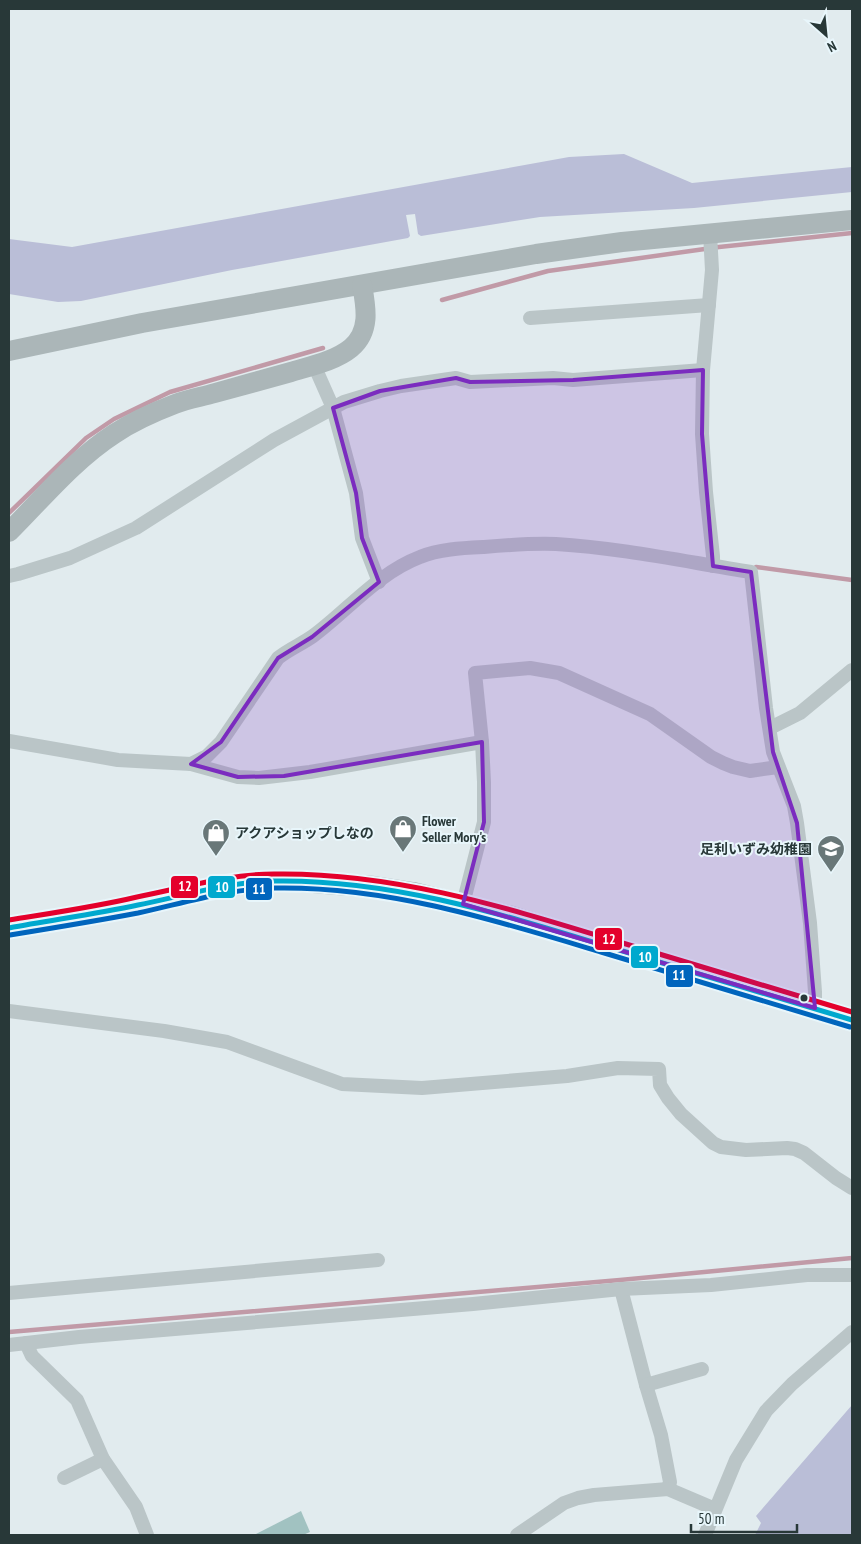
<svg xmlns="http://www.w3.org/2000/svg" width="861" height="1544" font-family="'PT Sans Narrow','Noto Sans JP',sans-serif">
<rect width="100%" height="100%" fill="#e1ebee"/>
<g fill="#babed7">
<path d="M624 154 692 183 852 167V192L694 208 540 217 421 236 418 234 415 214 406 215 410 236 408 238 232 270 81 301 58 302 9 294V239L72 247 569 157Z"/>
<path d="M852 1405V1535H755L761 1523 756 1516Z"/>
</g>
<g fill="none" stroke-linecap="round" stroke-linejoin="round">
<g stroke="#c19aa7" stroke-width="4.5">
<path d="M442 300 548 271 719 247 852 233"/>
<path d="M9 513 86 438 114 419 170 392 323 348"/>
<path d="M756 567 852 580"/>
<path d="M9 1332 620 1280 852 1258"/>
</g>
</g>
<path fill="#a1c2c1" d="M301 1511 310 1532 303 1535H254Z"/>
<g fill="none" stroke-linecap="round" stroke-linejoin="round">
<g stroke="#bac5c7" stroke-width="14">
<path d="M710 233 712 270 703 370 702 434 706 492 713 556V566"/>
<path d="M530 318 709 305"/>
<path d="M314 365 333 408 344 402 380 391 401 386 456 378 470 382 553 378 573 380 703 370"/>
<path d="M9 576 18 574 70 558 136 528 274 440 333 408 356 493 362 538 379 582"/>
<path d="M770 728 800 713 852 670"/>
<path d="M9 741 118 760 191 764 238 777 259 778 310 772 482 742"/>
<path d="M191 764 207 756 221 742 278 658C289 649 302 644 313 636 348 610 378 573 420 557 439 549 463 548 484 547 507 545 532 543 556 544 621 548 687 562 751 572L766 708 773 752 794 806 797 823 810 923 815 992V1008"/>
<path d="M463 904 484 822V782L482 742 475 673 530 668 559 673 650 714 711 757 723 763 733 767 750 771 778 767"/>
<path d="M9 1011 164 1031 227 1042 342 1084 422 1088 567 1076 618 1068 659 1069 660 1085 668 1098 681 1114 713 1143 721 1147 746 1150 787 1148 795 1149 804 1153 836 1178 852 1188"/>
<path d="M621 1289 646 1385 661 1435 670 1482 668 1489"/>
<path d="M9 1293 378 1260"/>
<path d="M26 1343 32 1356 77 1400 103 1459 136 1507 147 1535"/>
<path d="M9 1345 79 1337 473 1304 621 1289 711 1285 807 1275H852"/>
<path d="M646 1385 702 1369"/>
<path d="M64 1478 103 1459"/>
<path d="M517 1535 564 1503 578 1498 594 1495 668 1489 715 1509"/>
<path d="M705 1535 736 1460 766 1411 792 1384 852 1332"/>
</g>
<g stroke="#abb6b8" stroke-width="20">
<path d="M9 351 142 323 536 254 622 242 852 220"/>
<path d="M9 532C42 499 74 460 114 434 132 422 154 412 175 404 188 399 201 397 215 393 240 386 266 379 291 372 311 366 335 361 351 348 371 331 366 307 362 285"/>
</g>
<path stroke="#9faaac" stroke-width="22" d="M9 928 138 905 192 892 240 884 272 881H301L374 887 413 893 512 917 852 1020"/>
<defs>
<path id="bus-1" d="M9 928C52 920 95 914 138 905 183 896 228 882 274 881 389 879 498 913 606 946 688 970 770 995 852 1020"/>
<path id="bus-2" d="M10 935C53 928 96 921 138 913 184 903 228 889 275 888 387 886 495 920 601 952 684 977 767 1002 850 1027"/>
<path id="bus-3" d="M9 920C52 913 95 907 137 897 183 888 228 874 274 874 389 872 498 905 606 938 688 963 770 987 852 1012"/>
</defs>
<use href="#bus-1" stroke="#e8f6fb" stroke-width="9"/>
<use href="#bus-2" stroke="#e8f6fb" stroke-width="9"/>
<use href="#bus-3" stroke="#e8f6fb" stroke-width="9"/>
<use href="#bus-1" stroke="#00a9ce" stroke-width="5"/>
<use href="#bus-2" stroke="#0065bd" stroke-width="5"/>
<use href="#bus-3" stroke="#e4002b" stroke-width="5"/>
</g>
<path fill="#7b2cbf" fill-opacity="0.2" stroke="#7b2cbf" stroke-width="4" stroke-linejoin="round" d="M703 370 702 434 713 566 751 572 773 752 797 823 815 1008 463 904 484 822 482 742 284 776 238 777 191 764 221 742 278 658 312 637 379 582 362 538 356 493 333 408 380 391 456 378 470 382 573 380Z"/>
<defs>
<symbol id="shop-pin" viewBox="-11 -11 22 30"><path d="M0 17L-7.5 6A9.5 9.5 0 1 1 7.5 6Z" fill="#697778" stroke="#e8f6fb"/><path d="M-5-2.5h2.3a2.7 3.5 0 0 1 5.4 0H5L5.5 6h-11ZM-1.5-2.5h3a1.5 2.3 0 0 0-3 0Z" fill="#fff"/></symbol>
<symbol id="school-pin" viewBox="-11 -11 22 30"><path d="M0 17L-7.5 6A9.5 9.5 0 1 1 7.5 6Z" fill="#697778" stroke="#e8f6fb"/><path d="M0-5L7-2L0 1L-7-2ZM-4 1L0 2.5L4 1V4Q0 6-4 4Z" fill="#fff"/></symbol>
</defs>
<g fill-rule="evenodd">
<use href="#shop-pin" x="387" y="813" width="32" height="43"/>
<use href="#shop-pin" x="200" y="817" width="32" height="43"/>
<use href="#school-pin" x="815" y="833" width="32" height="43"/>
</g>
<circle fill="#283838" stroke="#e8f6fb" stroke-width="2" cx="804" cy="998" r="4.5"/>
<g text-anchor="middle" stroke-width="4" stroke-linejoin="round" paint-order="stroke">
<g font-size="14" font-weight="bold" fill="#283838" stroke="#e8f6fb" text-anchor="start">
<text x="422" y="826">Flower<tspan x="422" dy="16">Seller Mory's</tspan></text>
<text x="235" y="838">アクアショップしなの</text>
<text x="812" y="854" text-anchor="end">足利いずみ幼稚園</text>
</g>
</g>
<g stroke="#e8f6fb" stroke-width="2">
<rect x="170" y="875" width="29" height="24" rx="5" fill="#e4002b"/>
<rect x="207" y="875" width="29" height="24" rx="5" fill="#00a9ce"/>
<rect x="245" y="877" width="28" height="24" rx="5" fill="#0065bd"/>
<rect x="594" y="927" width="29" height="24" rx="5" fill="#e4002b"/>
<rect x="630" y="945" width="29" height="24" rx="5" fill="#00a9ce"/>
<rect x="665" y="964" width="29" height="24" rx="5" fill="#0065bd"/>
</g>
<g font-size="14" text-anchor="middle" font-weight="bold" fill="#fff">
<text x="185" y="891">12</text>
<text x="222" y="892">10</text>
<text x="259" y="894">11</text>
<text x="609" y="944">12</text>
<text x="645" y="962">10</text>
<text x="679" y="980">11</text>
</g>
<rect width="861" height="1544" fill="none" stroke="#283838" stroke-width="20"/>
<g transform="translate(826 35) rotate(153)" stroke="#e8f6fb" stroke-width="4" paint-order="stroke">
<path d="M0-4L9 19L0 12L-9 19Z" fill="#283838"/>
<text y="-8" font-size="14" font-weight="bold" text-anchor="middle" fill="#283838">N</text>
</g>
<path d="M691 1524v8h106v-8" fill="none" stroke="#283838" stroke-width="2.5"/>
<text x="698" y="1524" font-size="15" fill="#283838" stroke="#e8f6fb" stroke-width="4" paint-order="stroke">50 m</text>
</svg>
